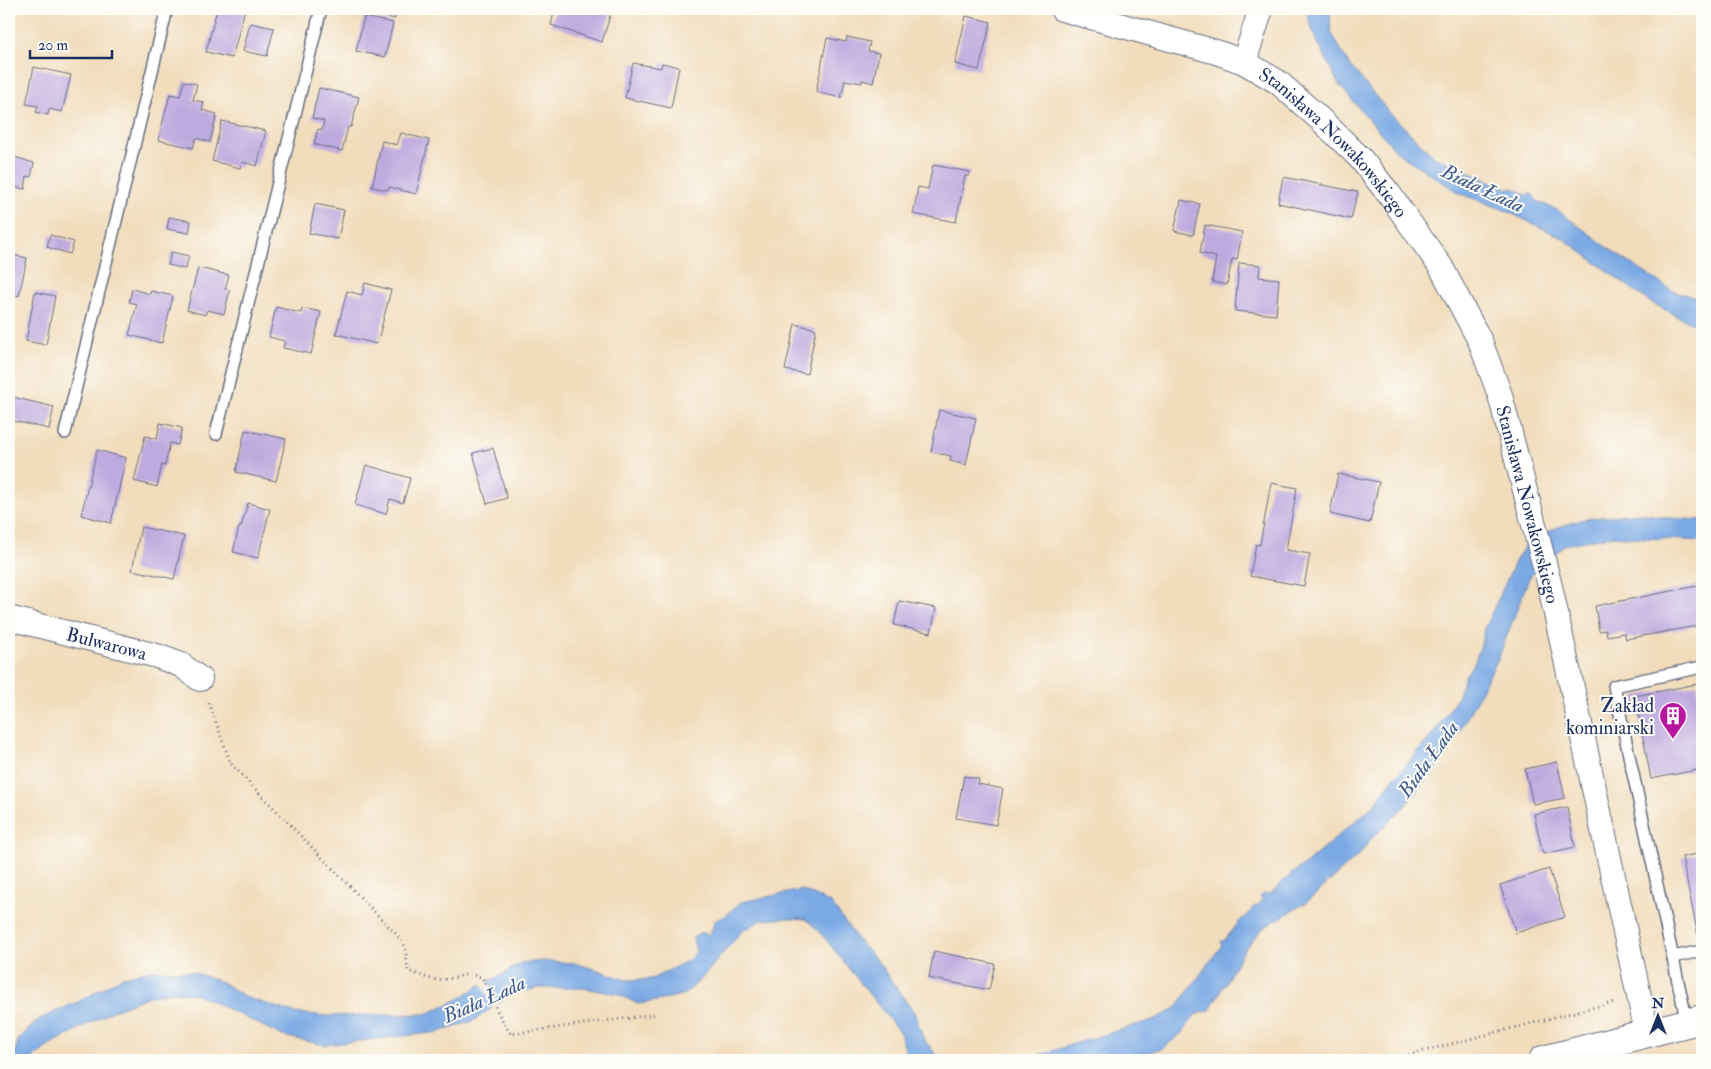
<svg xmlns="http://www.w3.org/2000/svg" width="1711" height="1069" font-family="'IM FELL Double Pica',serif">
<rect width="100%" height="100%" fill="#fdfcf7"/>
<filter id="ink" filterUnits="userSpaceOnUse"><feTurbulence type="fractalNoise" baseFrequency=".02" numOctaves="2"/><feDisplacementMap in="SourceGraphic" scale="10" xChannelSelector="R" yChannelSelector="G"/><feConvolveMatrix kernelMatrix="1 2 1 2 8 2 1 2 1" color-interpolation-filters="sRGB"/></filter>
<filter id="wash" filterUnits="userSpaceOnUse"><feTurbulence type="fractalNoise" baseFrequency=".0096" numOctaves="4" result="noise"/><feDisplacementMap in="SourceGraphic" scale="20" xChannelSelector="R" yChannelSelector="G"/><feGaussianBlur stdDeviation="1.12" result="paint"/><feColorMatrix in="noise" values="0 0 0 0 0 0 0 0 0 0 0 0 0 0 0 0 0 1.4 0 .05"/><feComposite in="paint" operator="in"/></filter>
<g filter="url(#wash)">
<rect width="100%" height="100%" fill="#f1ddbc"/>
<g fill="#7aa9e4" stroke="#4a6ca1">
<path d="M1306 9H1330L1331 32 1348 63 1387 110 1432 155 1456 167 1509 189 1514 188 1526 195 1531 193 1537 201 1557 210 1618 255 1671 290 1702 300V325L1685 320 1650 302 1561 237 1502 209 1461 194 1399 154 1339 85 1314 35Z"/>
<path d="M1639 513 1669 518 1702 520V541L1610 536 1564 545 1556 553 1540 565 1529 578 1498 659 1448 753 1404 807 1370 840 1360 854 1307 902 1263 928 1244 950 1210 1010 1195 1015 1183 1032 1163 1048 1124 1060H1035L1040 1055 1067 1046 1159 1018 1176 1008 1222 945 1220 942 1225 940 1238 923 1252 910V908L1259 905 1262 899 1260 896 1264 894H1270C1277 888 1296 868 1302 867L1374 805 1394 778 1430 738 1456 700 1465 676 1475 661 1481 645 1484 629 1517 558 1527 543 1556 528 1584 519Z"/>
<path d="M802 890 831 903 860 943 876 959 915 1014 923 1038 940 1060H910L907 1055 900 1033 820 932 806 919 791 918 762 920 742 931 701 979 685 994 662 1000 638 1004 618 994 583 988H538L512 994 473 1021 439 1032 325 1045 283 1036 197 994 172 992 149 996 112 1011 53 1043 33 1058 32 1060H12L19 1039 39 1019 80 1001 122 977 151 970 192 972 222 982 245 997 294 1013 328 1016 426 1014 459 999 478 986 502 975 521 963 543 961 574 963 598 970 626 980 652 979 689 960 696 952 693 938 701 932 709 935 716 920 724 917 741 902Z"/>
</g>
<path fill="#f1ddbc" d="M487 979 499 1006 494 1010 481 982Z"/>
<g id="blocks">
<g fill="#bfaadf">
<path d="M217 9H245L232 58 206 52Z"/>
<path d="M371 9H397L395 19 370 13Z"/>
<path d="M555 9H612L602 42 551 25Z"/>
<path d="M966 16 991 22 979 70 955 64Z"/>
<path d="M364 17 393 23 385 57 356 51Z"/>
<path d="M250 23 274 28 267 56 243 51Z"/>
<path d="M847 37 870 42 868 51 879 53 873 83 862 80V83L845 80 841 98 816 92 827 38 846 42Z"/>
<path d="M633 63 661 68 662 63 679 67 671 108 625 98Z"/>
<path d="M34 67 71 75 62 112 49 109 48 115 36 112 38 106 26 104Z"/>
<path d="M184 81 197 84 193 100 204 102 202 110 217 114 210 142 196 138 193 148 158 140 170 94 180 96Z"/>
<path d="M319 88 359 97 351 127H348L342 151 314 144 318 129 322 130 324 121 312 118Z"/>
<path d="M222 121 266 131 257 166 242 162 240 168 212 161Z"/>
<path d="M401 133 429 140 416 194 389 187 388 190 372 187 382 141 397 145Z"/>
<path d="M11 156 34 163 31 177 27 176 25 189 9 186V165Z"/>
<path d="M933 165 970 172 969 176H965L956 222 913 214 918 187 928 189Z"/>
<path d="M1283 177 1358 192 1351 219 1278 203Z"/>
<path d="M1181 200 1200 204 1193 235 1174 231Z"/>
<path d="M315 204 344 210 338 239 309 233Z"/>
<path d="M169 217 191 221 189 233 167 229Z"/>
<path d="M1205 225 1242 232 1237 260 1232 259 1227 285 1212 282 1216 257 1200 253Z"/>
<path d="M50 235 74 242 70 254 47 247Z"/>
<path d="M171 252 189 256 185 269 168 265Z"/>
<path d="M9 254 27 258 19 296 9 293Z"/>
<path d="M1239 263 1260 265 1259 277 1279 279 1276 315 1235 311Z"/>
<path d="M198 268 229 275 225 289 230 290 224 314 207 310 205 315 187 310Z"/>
<path d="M365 283 391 290 377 344 336 334 347 291 362 295Z"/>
<path d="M132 289 150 294 151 291 173 296 162 343 129 335 137 304 129 302Z"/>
<path d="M35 292 55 296 46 345 26 341Z"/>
<path d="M276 307 301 313 302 308 321 312 311 354 283 348 285 341 269 337Z"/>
<path d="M795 324 816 329 807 374 785 370Z"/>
<path d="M12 397 54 407 49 429 9 420V410Z"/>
<path d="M939 410 976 418 966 465 950 461 951 456 931 452Z"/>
<path d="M160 423 182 428 178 445 170 443 165 466 162 465 157 487 134 481 145 436 157 439Z"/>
<path d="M245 430 286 439 276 481 236 472Z"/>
<path d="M493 448 507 498 487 504 473 453Z"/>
<path d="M97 450 126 458 111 523 81 515Z"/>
<path d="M366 465 410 478 403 503 390 499 386 514 355 505Z"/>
<path d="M1338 474 1379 482 1370 523 1330 514Z"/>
<path d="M1271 483 1297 488 1286 550 1310 554 1304 586 1250 576 1256 544 1260 545Z"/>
<path d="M248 503 270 509 258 558 233 552 239 527H241Z"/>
<path d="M141 527 184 536 174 579 132 570Z"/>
<path d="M1702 585V625L1626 639 1624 633 1607 636 1606 630 1599 631 1595 606Z"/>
<path d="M899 601 936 608 931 633 894 625Z"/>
<path d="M1697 684 1702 711V769L1651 779 1635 696Z"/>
<path d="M1557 762 1565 798 1533 804 1525 769Z"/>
<path d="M964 776 979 779 978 784 1003 789 996 825 956 818Z"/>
<path d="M1567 807 1575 847 1543 854 1534 814Z"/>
<path d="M1702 853V935L1698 936 1682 857Z"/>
<path d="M1549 869 1565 917 1516 933 1500 885Z"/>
<path d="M934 951 995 964 989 990 929 978Z"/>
</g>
</g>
</g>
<g filter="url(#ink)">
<use href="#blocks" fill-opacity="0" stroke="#666c7f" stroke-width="1"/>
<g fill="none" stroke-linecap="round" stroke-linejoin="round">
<defs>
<g id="service">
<path d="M65 433 167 9"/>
<path d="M216 434 321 9"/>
<path d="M1673 957 1702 951"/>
<path d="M1687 1023 1614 686 1702 667"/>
</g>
<g id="minor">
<path id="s1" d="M1062 9 1216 52 1244 62 1278 82 1321 120 1360 158 1389 194 1441 267 1480 341 1500 395 1550 586 1647 1033"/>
<path d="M1244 62 1261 9"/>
<path id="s2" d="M9 618 157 656 181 665 200 679"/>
</g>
<path id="secondary" d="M1543 1060 1702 1019"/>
</defs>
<use href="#service" stroke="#666c7f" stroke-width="14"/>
<use href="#minor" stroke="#666c7f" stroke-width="26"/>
<use href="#secondary" stroke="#666c7f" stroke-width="30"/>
<g stroke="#666c7f" stroke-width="3" stroke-dasharray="1 4" stroke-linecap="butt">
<path d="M209 703 231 764 396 934 405 946 408 971C421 975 433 982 447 979 463 977 464 972 482 977L499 1015 511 1034 657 1014"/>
<path d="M1389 1060 1614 1002"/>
</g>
<use href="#service" stroke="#fff" stroke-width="11"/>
<use href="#minor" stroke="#fff" stroke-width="24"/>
<use href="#secondary" stroke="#fff" stroke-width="28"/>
</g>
</g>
<defs>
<symbol id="building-pin" viewBox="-11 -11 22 30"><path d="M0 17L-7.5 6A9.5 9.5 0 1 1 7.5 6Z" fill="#b5179e" stroke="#fdfcf7"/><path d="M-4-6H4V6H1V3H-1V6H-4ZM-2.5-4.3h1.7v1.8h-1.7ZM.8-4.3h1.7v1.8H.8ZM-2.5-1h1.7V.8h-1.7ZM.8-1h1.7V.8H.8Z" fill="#fff"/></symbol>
</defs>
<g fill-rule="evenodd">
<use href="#building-pin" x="1657" y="700" width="32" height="43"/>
</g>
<g text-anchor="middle" stroke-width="4" stroke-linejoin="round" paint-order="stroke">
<g font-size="19" fill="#1b2f5e" stroke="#fdfcf7">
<text dy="7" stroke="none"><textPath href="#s1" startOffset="311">Stanisława Nowakowskiego</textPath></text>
<text dy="7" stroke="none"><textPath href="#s1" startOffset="731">Stanisława Nowakowskiego</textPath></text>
<text dy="7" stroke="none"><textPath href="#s2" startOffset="101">Bulwarowa</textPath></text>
</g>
<g font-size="19" fill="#1b2f5e" stroke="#fdfcf7" text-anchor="end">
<text x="1654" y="712">Zakład<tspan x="1654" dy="22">kominiarski</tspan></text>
</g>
<g font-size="20" font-style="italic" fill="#3c5a8d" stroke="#fdfcf7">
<text transform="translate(1483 188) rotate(25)" y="7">Biała Łada</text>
<text transform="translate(1428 759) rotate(-54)" y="7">Biała Łada</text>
<text transform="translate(484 999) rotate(-24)" y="7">Biała Łada</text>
</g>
</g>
<rect width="1711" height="1069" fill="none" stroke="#fdfcf7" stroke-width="30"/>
<g transform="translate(1658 1016)" stroke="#fdfcf7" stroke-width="4" paint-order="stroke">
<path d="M0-4L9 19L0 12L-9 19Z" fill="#1b2f5e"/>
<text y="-8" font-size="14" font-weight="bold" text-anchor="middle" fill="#1b2f5e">N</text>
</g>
<path d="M30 50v8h82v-8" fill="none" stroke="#1b2f5e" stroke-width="2.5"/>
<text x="38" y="50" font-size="15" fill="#1b2f5e" stroke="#fdfcf7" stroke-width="4" paint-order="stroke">20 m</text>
</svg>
